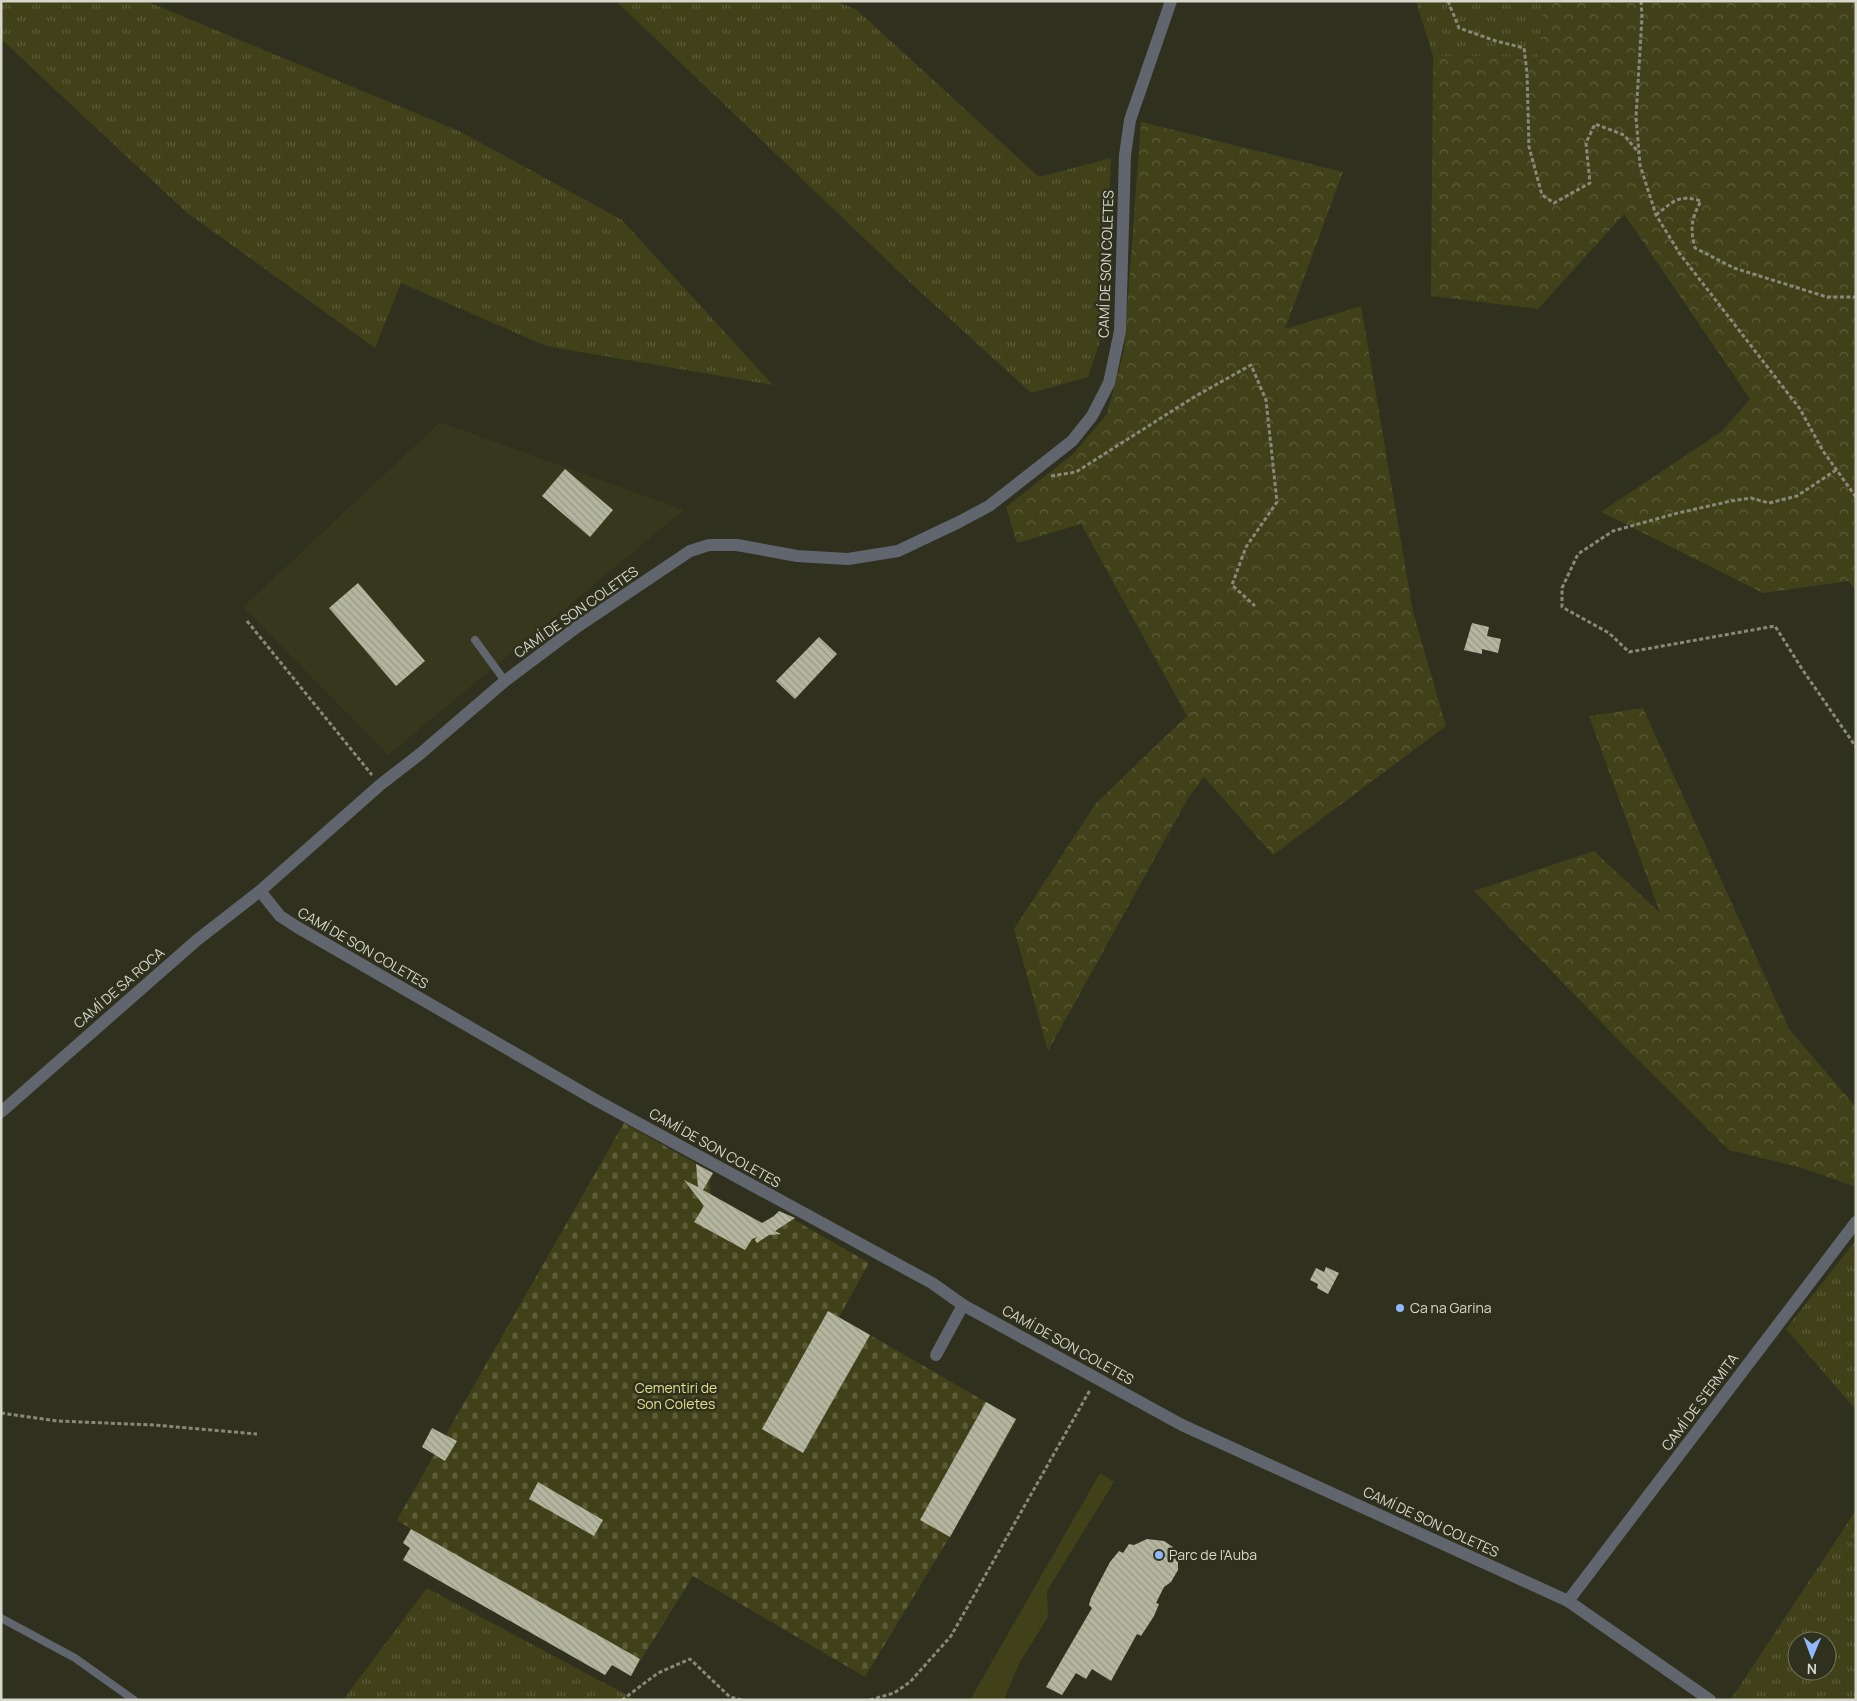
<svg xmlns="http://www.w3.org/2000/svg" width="1857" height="1701" font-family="Manrope,sans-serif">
<defs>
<pattern id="grass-tufts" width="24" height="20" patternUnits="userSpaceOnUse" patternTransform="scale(1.25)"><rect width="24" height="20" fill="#414119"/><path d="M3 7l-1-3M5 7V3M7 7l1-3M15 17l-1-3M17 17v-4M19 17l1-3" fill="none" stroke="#5c5c39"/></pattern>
<pattern id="forest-crowns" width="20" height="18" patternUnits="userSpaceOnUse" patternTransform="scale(1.25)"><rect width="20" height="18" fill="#414119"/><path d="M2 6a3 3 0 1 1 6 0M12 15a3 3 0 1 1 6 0" fill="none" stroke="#5c5c39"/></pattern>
<pattern id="cemetery-stones" width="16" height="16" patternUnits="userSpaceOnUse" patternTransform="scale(1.25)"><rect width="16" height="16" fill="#414119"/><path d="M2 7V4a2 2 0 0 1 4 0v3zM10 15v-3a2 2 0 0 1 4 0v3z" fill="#5c5c39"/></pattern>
<pattern id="building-back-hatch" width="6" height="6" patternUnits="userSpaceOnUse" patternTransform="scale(1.25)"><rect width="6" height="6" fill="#b5b69f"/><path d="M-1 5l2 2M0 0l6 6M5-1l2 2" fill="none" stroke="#989986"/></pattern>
</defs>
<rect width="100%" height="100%" fill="#2f301d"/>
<path fill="#37371d" d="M440 422 684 510 388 755 243 607Z"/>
<g fill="url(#grass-tufts)" fill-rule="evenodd">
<path d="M1 1H146L459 131 622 220 773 385 546 346 401 283 375 348 186 212 1 39Z"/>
<path d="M616 1H836L857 10 1039 177 1111 158 1105 326 1088 377 1031 393 915 287Z"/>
<path d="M1416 1H1544L1539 57 1433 56Z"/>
<path d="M1856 1240V1410L1786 1329Z"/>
<path d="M1841 1533 1856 1546V1700L1731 1699ZM1797 1641H1827V1671H1797Z"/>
<path d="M427 1588 636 1700H343Z"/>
</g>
<g fill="url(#forest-crowns)">
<path d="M1544 1H1856V591L1848 581 1763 593 1601 512 1721 432 1750 399 1624 214 1538 309 1431 296 1433 56 1539 57Z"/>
<path d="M1141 122 1343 172 1285 329 1361 306 1413 612 1446 726 1273 855 1204 777 1188 798 1048 1051 1014 929 1096 803 1187 716 1081 524 1017 543 1006 507 1072 455 1107 414 1124 351Z"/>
<path d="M1643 708 1789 1029 1856 1107V1187L1802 1168 1729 1150 1628 1050 1474 891 1594 851 1660 913 1589 716Z"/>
<path d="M1856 1510V1546L1841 1533Z"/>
</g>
<path fill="url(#cemetery-stones)" d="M624 1123 713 1173 710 1181 711 1195C719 1201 748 1222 755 1223 765 1224 773 1218 779 1211L869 1263 839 1317 1017 1420 949 1538 865 1677 693 1576 631 1676 612 1665 605 1675 403 1560 410 1548 403 1543 411 1529 397 1520Z"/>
<path fill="#414119" d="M1100 1473 1114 1482 1047 1591 1048 1617 1020 1662 1004 1700H970Z"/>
<g fill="url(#building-back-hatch)">
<path d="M565 469 613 510 590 537 542 496Z"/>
<path d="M358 583 425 661 396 686 329 608Z"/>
<path d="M1472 623 1489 627 1487 636 1501 639 1498 653 1482 649V654L1464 650Z"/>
<path d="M819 637 837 654 795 699 776 681Z"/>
<path d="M696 1164 713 1173 703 1190 762 1223 774 1216 779 1211 795 1218 775 1231 781 1234 769 1235 757 1243 755 1240 757 1237 752 1239 745 1250 694 1222 704 1206 684 1180 698 1187Z"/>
<path d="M1326 1267 1339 1273 1328 1294 1317 1288 1318 1284 1310 1280 1316 1268 1324 1272Z"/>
<path d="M828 1311 870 1335 803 1453 762 1429Z"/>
<path d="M986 1402 1016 1419 950 1537 920 1520Z"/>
<path d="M432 1428 457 1441 445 1461 422 1447Z"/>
<path d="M538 1482 603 1520 594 1536 529 1499Z"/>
<path d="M411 1529 640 1659 631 1676 612 1665 605 1675 403 1560 410 1548 403 1543Z"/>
<path d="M1147 1539 1164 1541 1173 1547 1178 1562V1570L1171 1582 1164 1587 1156 1603 1159 1604 1154 1616 1141 1636 1137 1634 1111 1681 1092 1669 1086 1679 1076 1673 1062 1695 1046 1687 1092 1608 1089 1605 1091 1598 1110 1562 1119 1551 1123 1553 1129 1544 1134 1545Z"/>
</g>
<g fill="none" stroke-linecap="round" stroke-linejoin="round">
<g stroke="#88897a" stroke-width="3" stroke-dasharray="4 2.5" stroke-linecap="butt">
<path d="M1448 1 1459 28 1496 41 1524 48 1527 73 1529 147 1542 195 1554 203 1590 183 1586 143 1595 124 1624 135 1639 153"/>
<path d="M1641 1 1642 17 1636 117 1640 165 1656 215 1680 254 1800 409 1823 451 1856 497"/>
<path d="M1656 215C1674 201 1678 194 1701 201 1691 219 1690 229 1695 248L1734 268 1827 297H1856"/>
<path d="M1836 470 1797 496 1769 503 1751 498 1731 501 1678 513 1613 531 1578 554 1562 588V607L1609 633 1629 652 1775 626 1802 669 1856 747"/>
<path d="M1051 476 1076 472 1194 397 1251 365 1266 400 1277 502 1246 547 1232 585 1255 606"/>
<path d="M247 621 372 775"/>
<path d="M1 1413 57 1421 154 1425 257 1434"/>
<path d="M622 1700 658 1673 690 1659 730 1697 742 1700"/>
<path d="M870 1700 894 1693 910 1682 951 1636 1090 1390"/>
</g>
<g stroke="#61666e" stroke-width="8">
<path d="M475 640 505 681"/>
<path d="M1 1618 75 1658 134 1700"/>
</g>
<g stroke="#61666e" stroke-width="12">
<path d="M1171 1 1130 120 1125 155 1120 331 1109 383 1092 416 1072 441 989 506 959 522 898 551 848 559 797 556 737 545H709L690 551 577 627 505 681 420 754 380 785 260 891 280 916 297 927 594 1099 932 1283 963 1305 1182 1425 1568 1601 1710 1700"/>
<path d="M1 1112 197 940 260 891"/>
<path d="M936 1355 963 1305"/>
<path d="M1568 1601 1856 1222"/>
</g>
</g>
<g fill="#8fb8fd" stroke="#2f301d" stroke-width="2">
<circle cx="1400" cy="1308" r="5"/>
<circle cx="1159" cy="1555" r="5"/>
</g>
<g text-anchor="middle" stroke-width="5" stroke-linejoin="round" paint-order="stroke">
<g font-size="14" fill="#d7d8cc" stroke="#2f301d">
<text transform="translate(1106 264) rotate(-88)" y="5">CAMÍ DE SON COLETES</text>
<text transform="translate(576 612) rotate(-35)" y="5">CAMÍ DE SON COLETES</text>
<text transform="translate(363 948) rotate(30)" y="5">CAMÍ DE SON COLETES</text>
<text transform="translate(119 988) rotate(-41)" y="5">CAMÍ DE SA ROCA</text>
<text transform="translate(715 1148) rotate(29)" y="5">CAMÍ DE SON COLETES</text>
<text transform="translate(1068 1345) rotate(29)" y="5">CAMÍ DE SON COLETES</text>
<text transform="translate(1700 1402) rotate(-53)" y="5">CAMÍ DE S'ERMITA</text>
<text transform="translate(1431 1522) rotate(25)" y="5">CAMÍ DE SON COLETES</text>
</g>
<g font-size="14" fill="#d7d8cc" stroke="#2f301d" text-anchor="start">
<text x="1410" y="1313">Ca na Garina</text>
<text x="1169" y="1560">Parc de l'Auba</text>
</g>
<g font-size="14" fill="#dfe08b" stroke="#2f301d">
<text x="676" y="1393">Cementiri de<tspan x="676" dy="16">Son Coletes</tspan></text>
</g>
</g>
<rect width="1857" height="1701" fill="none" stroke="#d7d8cc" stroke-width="5"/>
<g transform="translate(1812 1656) rotate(181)"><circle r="24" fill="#2f301d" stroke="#727363"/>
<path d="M0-4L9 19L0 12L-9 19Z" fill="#8fb8fd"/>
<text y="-8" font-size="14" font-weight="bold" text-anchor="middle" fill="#d7d8cc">N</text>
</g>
</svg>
